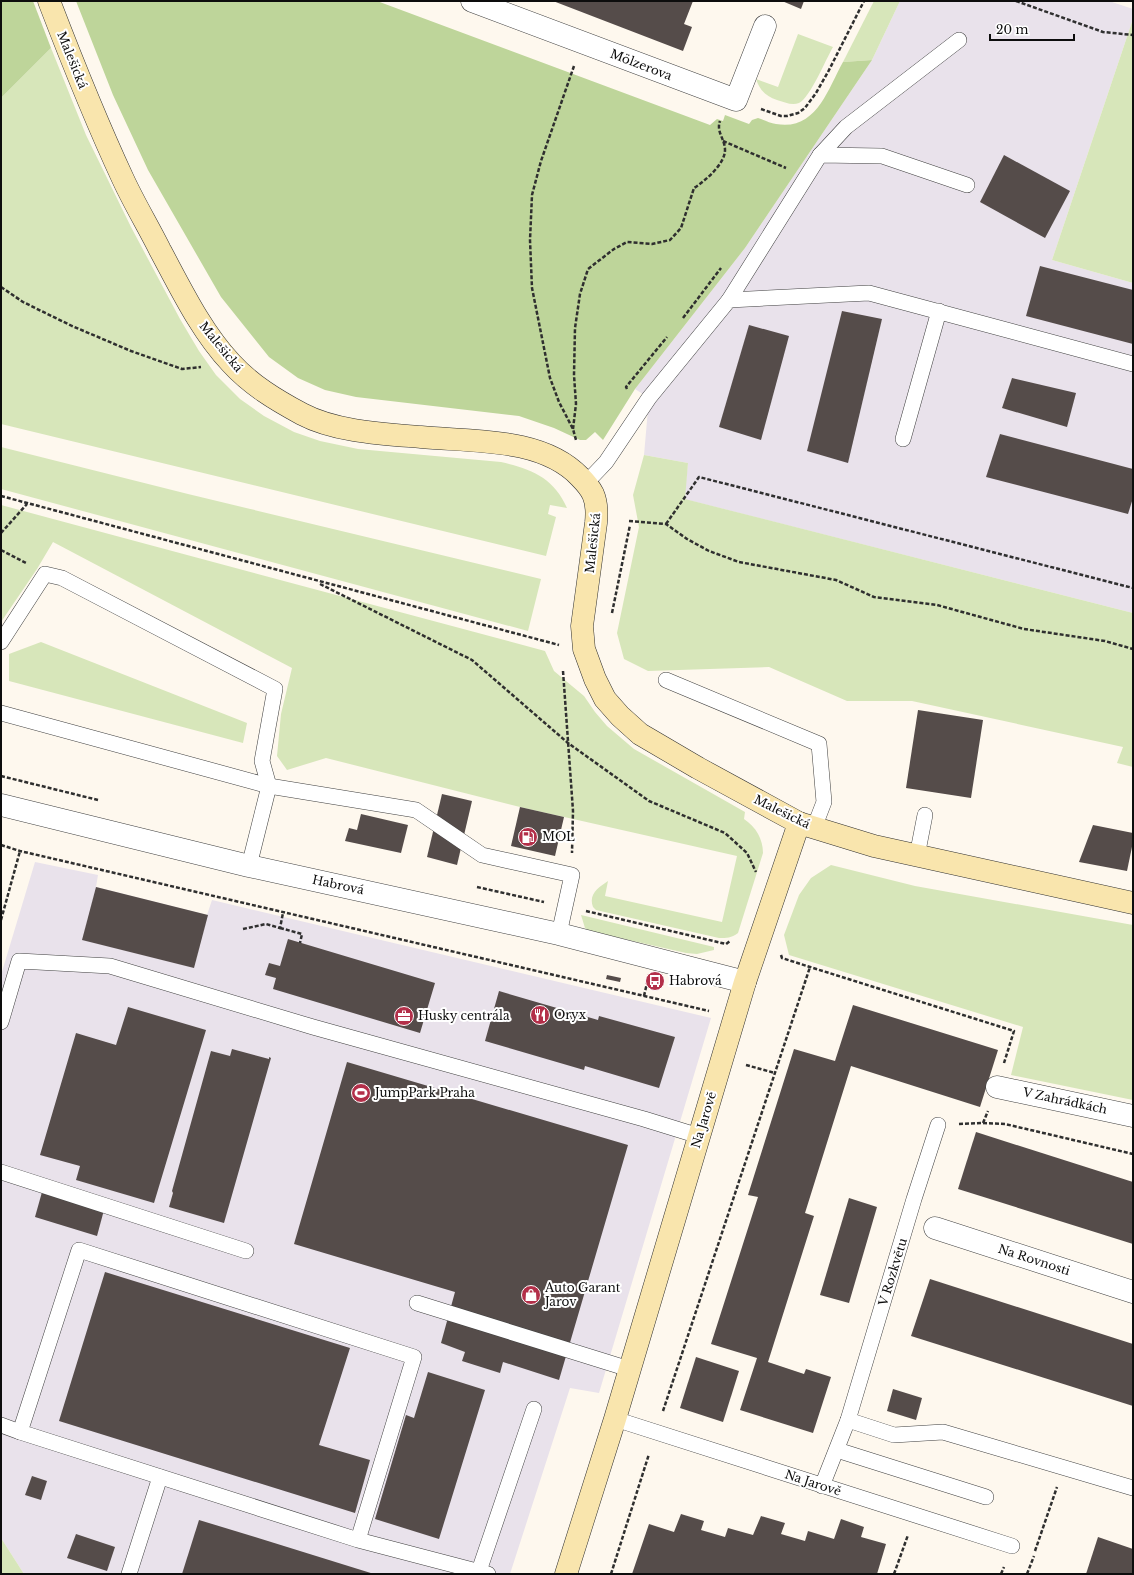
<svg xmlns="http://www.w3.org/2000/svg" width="1134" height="1575" font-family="'Libre Baskerville',serif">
<rect width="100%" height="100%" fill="#fef8ee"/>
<g fill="#e9e2eb">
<path d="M900 1H1109L1133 9V19L1052 260 1133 283V613L684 499 688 463 644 455 649 398 635 389 745 248 872 60Z"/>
<path d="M35 862 98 875 96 887 207 915 212 900 711 1018 599 1393 570 1388 510 1574H24L1 1538V975Z"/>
</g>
<g fill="#d7e6ba">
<path d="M874 1H900L872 60 843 62Z"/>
<path d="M1133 19V283L1052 260Z"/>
<path d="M798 34 833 47C826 59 810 98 799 103 792 106 784 102 777 100 766 96 760 91 756 79L778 87Z"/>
<path d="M51 48 86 135 131 227 180 319 199 351 216 375 240 399 264 416 294 432 320 441 358 449 501 462C532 469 554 478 567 508L550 505 548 514 556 517 546 556 1 424V98Z"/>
<path d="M1 447 188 494 541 579 528 631 1 489Z"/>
<path d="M644 455 688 463 685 499 1133 613V767L1117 763 1123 747 912 701H847L769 667 648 671 624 659 617 633 639 527 633 495Z"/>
<path d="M1 505 545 651 554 671 584 696 595 712 607 726 634 749 745 812 744 819C756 827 763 839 763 853L738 933C731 938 727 938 719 938L596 910 593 907C588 894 599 887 608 881L605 896 722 922 737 856 520 807 326 758 287 770 277 756 281 714 292 668 53 542 37 569 1 622Z"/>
<path d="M41 642 247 723 243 743 9 681V654Z"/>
<path d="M831 865 915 886 1133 925V1100L1011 1075 1023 1027 789 955 784 935 799 895 811 878Z"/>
<path d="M581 915 714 947V950L697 954 686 953 589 931 585 928Z"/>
<path d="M1 1538 24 1574H1Z"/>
</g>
<g fill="#bed59a">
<path d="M1 1H33L51 48 1 98Z"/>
<path d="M76 1H377L710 125 717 119 723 121 725 115 749 124 752 120 758 118C764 120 770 123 776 124 816 131 827 91 843 62L872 60 745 248 635 389 603 440 595 432 586 440H580L554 428 519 416 356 397 325 390 298 378 269 357 221 297 148 170 113 95Z"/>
</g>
<g fill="#554c4a">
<path d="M553 1H693L684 24 692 27 683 51Z"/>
<path d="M782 1H804L801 9Z"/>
<path d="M1004 155 1070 191 1045 238 980 202Z"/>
<path d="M1040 266 1133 290V344L1026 316Z"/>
<path d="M842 311 882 319 848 463 807 451Z"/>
<path d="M749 325 789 336 761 440 719 427Z"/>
<path d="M1012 378 1076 393 1067 427 1002 408Z"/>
<path d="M1000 434 1133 469V498L1128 514 986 477Z"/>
<path d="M918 710 983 720 971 798 906 788Z"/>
<path d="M442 794 472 801 457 865 427 857Z"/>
<path d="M520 807 564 817 555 856 511 846Z"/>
<path d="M361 814 408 825 401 853 345 841 349 828 357 830Z"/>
<path d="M1093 825 1133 833V842L1127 871 1079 862Z"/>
<path d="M96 887 208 915 194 968 82 940Z"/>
<path d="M288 939 435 983 420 1033 273 989 276 978 265 975 269 963 280 966Z"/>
<path d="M607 975 621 978 620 982 606 979Z"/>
<path d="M499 991 598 1020 599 1016 675 1037 659 1088 585 1066 584 1070 485 1041Z"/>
<path d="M853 1005 998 1050 980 1107 851 1066 805 1213 814 1216 768 1362 804 1374 806 1369 831 1377 813 1433 740 1410 757 1358 711 1344 758 1197 748 1195 794 1049 835 1061Z"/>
<path d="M128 1007 206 1030 154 1203 76 1180 80 1166 40 1155 76 1033 116 1045Z"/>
<path d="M232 1049 269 1059V1057L271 1058 224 1223 169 1207 173 1193 172 1191 211 1051 230 1056Z"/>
<path d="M347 1062 628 1145 559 1380 503 1362 500 1373 462 1361 465 1352 441 1343 455 1292 294 1244Z"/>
<path d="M976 1132 1133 1182V1244L958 1189Z"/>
<path d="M42 1192 104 1210 97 1236 35 1217Z"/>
<path d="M849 1198 877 1207 849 1303 820 1295Z"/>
<path d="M105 1272 350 1348 319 1445 370 1460 355 1513 59 1421Z"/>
<path d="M930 1279 1133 1344V1406L911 1336Z"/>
<path d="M696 1357 739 1371 723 1422 680 1408Z"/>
<path d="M428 1372 485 1390 439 1539 375 1519 406 1415 414 1418Z"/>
<path d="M893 1389 922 1398 916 1420 887 1411Z"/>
<path d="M32 1476 47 1481 41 1500 25 1495Z"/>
<path d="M681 1514 704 1521 701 1530 725 1537 728 1528 753 1535 761 1516 785 1523 781 1534 805 1541 808 1531 834 1539 841 1519 864 1527 861 1537 886 1544 877 1574H632L649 1524 674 1532Z"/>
<path d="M199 1520 255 1537 374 1574H182Z"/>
<path d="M76 1534 115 1547 107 1571 67 1558Z"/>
<path d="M1098 1537 1133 1549V1574H1086Z"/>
</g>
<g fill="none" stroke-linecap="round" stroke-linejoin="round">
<defs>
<g id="lane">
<path d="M820 155 846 127 959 40"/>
<path d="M729 300 820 155 882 156 967 185"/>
<path d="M903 439 939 311"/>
<path d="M586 483 606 462 649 398 729 300 869 293 1133 364"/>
<path d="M1 642 45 574 62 578 275 689 262 761 269 786 249 866"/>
<path d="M666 680 819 744 824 802 814 828"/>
<path d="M1 713 269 786 416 810 482 855 572 875 559 934"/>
<path d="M917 856 925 815"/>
<path d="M1 1022 19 961 110 966 313 1027 644 1119 699 1136"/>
<path d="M1 1172 246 1251"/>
<path d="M417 1303 629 1369"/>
<path d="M615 1419 1012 1546"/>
<path d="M848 1420 894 1435 943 1432 1133 1488"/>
<path d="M1 1425 20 1432"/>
<path d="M837 1450 986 1497"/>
<path d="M822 1486 848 1420 914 1199 938 1125"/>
<path d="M358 1540 414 1357 79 1250 20 1432 358 1540 488 1574"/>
<path d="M479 1571 534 1409"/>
<path d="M129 1574 160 1477"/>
</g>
<g id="street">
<path d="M472 1 736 100 765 26"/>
<path d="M1 805 249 866 559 934 745 982"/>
<path d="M997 1087 1133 1116"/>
<path d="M935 1228 1133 1292"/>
</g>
<g id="secondary">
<path d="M49 1C72 61 96 121 123 179 134 203 148 226 160 250 181 289 201 331 231 363 251 385 276 400 302 414 336 432 384 434 421 437 473 442 542 437 580 477 585 482 590 488 593 494 597 503 597 513 596 523L582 626 584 649 595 679 605 699 620 716 640 734 698 768 799 823 874 846 1133 903"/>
<path d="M566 1574 615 1419 745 982 799 823"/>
</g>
</defs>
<use href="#lane" stroke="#404040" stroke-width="16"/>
<use href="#street" stroke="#404040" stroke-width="23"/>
<use href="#secondary" stroke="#2f2f2f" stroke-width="23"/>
<g stroke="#2f2f2f" stroke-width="2.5" stroke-dasharray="4 2" stroke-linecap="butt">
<path d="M1016 1 1103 32 1133 35"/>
<path d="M574 66 541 161 532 195 530 240 532 288 550 378 559 402 573 429 576 440"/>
<path d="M761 109 781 116H787L798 113 805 108 816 93 828 72 864 1"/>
<path d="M723 141 786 168"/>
<path d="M1 287 23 302 72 326 131 351 182 369 201 367"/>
<path d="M683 318 721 268"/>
<path d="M627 389 626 387 667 337"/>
<path d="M573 429 576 404 574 375 575 328 580 294 588 269 614 249 627 242 652 244 670 240 681 228 694 188C705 181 725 164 725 150 725 139 716 132 720 121"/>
<path d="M1 496 559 645"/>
<path d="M629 521 666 524 687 539 709 551 739 562 836 580 874 597 937 605 1024 629 1105 641 1133 649"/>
<path d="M666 524 699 477 1133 588"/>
<path d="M1 533 27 504"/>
<path d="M1 550 26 563"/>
<path d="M320 584 472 660 568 743 649 801 725 833 747 853 756 872"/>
<path d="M612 613 630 525"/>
<path d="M563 671 573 811 572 853"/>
<path d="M1 776 98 800"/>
<path d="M1 845 20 851 709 1011"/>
<path d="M477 887 544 902"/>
<path d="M586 911 726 944 730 941"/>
<path d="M1 920 20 851"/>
<path d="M280 928 302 934 300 943"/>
<path d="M243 929 266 924 280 928 283 913"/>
<path d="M781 955 782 958 810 967 1014 1031 1004 1063"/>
<path d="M644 996 647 983"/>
<path d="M746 1065 775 1073"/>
<path d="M983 1123 1005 1124 1133 1154"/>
<path d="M959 1124 983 1123 988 1111"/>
<path d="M663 1411 810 967"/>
<path d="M1035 1551 1057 1487"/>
<path d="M611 1574 649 1454"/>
<path d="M894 1574 908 1535"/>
<path d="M1001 1574 1004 1567"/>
<path d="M1027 1574 1034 1556"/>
</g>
<use href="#lane" stroke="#fff" stroke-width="15"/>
<use href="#street" stroke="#fff" stroke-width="22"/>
<use href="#secondary" stroke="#f9e5ad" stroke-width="22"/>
</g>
<defs>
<symbol id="fuel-disc" viewBox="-11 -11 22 22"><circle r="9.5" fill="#b32f49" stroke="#fff"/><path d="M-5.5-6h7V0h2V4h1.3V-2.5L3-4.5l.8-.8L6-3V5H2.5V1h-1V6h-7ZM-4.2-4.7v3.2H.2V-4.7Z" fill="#fff"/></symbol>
<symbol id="bus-disc" viewBox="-11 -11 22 22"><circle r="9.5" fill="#b32f49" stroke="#fff"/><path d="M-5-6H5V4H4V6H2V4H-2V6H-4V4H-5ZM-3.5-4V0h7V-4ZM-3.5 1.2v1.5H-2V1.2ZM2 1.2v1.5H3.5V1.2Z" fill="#fff"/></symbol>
<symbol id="restaurant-disc" viewBox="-11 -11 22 22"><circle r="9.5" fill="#b32f49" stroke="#fff"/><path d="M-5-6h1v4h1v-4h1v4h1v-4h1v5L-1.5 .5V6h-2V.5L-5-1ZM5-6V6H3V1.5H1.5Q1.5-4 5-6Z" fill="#fff"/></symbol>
<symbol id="office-disc" viewBox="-11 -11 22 22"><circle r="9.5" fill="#b32f49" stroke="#fff"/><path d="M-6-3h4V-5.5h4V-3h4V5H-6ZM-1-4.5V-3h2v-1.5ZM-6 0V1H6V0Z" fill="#fff"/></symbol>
<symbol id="stadium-disc" viewBox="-11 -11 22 22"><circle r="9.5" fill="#b32f49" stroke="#fff"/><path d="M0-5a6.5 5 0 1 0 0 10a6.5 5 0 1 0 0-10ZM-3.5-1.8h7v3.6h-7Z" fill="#fff"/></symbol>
<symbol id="shop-disc" viewBox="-11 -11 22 22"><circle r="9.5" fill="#b32f49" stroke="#fff"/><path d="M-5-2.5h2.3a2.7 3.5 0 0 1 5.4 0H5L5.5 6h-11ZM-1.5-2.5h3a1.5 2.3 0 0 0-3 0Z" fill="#fff"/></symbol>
</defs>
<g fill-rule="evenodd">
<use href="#fuel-disc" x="517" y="826" width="22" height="22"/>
<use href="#bus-disc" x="644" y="970" width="22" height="22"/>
<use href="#restaurant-disc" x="529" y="1004" width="22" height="22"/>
<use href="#office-disc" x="393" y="1005" width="22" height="22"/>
<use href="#stadium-disc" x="350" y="1082" width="22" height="22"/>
<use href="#shop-disc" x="520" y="1284" width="22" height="22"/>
</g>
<g text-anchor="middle" stroke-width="4" stroke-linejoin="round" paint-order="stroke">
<g font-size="12" fill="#0d0d0d" stroke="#fff">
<text transform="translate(72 60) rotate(68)" y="4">Malešická</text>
<text transform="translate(641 65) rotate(21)" y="4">Mölzerova</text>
<text transform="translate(221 347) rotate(51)" y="4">Malešická</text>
<text transform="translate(593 543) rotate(-84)" y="4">Malešická</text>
<text transform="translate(782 812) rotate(26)" y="4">Malešická</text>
<text transform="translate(338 885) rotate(12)" y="4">Habrová</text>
<text transform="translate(1065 1101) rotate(12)" y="4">V Zahrádkách</text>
<text transform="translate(704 1120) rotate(-73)" y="4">Na Jarově</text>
<text transform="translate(1034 1260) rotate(18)" y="4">Na Rovnosti</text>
<text transform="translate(893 1272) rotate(-73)" y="4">V Rozkvětu</text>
<text transform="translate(813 1483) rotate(18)" y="4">Na Jarově</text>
</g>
<g font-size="12" fill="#0d0d0d" stroke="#fff" text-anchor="start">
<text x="542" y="841">MOL</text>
<text x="669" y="985">Habrová</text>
<text x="554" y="1019">Oryx</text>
<text x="418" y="1020">Husky centrála</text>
<text x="375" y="1097">JumpPark Praha</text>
<text x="545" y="1292">Auto Garant<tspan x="545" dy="14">Jarov</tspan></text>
</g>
</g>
<rect width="1134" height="1575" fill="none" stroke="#0d0d0d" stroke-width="4"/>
<path d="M990 34v6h84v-6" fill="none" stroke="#0d0d0d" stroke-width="2"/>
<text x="996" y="34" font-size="12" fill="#0d0d0d" stroke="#ffffff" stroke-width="3" paint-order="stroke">20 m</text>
</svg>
